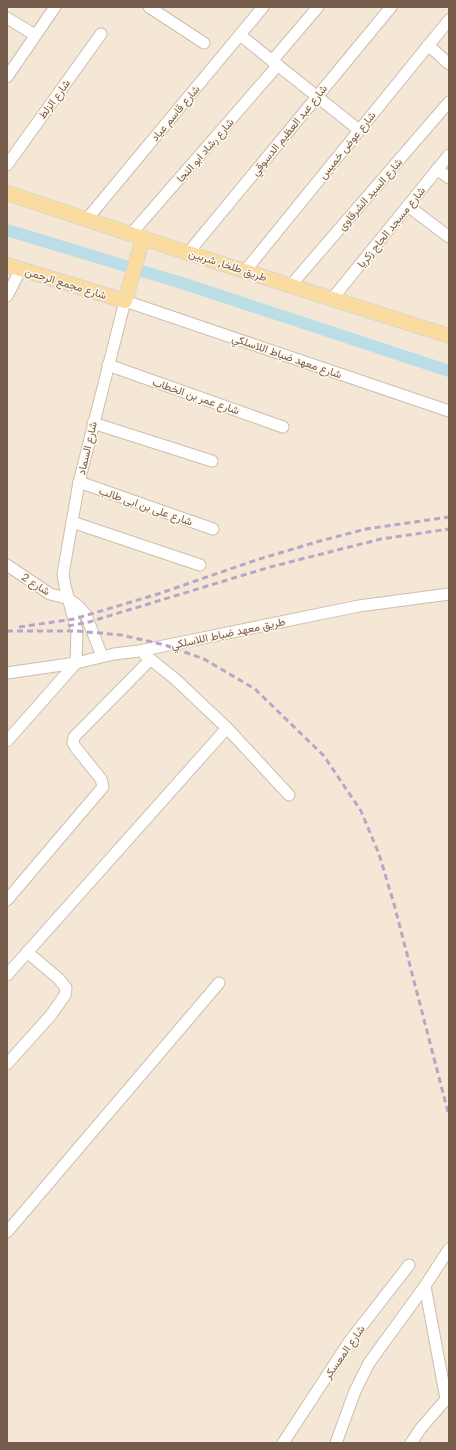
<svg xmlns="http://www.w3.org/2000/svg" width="456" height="1450" font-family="'Golos Text',Vazirmatn,sans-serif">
<rect width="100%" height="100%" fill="#fcf5e7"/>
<rect fill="#f4e7d5" x="7" y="7" width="442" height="1436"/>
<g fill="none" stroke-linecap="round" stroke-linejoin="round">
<path stroke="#bbdee6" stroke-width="12" d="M7 230 185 284 449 371"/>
<defs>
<g id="minor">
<path d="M149 7 204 43"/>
<path d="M7 18 35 35"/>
<path d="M240 35 359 130"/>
<path d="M428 45 449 64"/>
<path d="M272 61 318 7"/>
<path d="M7 77 55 7"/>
<path d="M7 165 101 34"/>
<path d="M437 169 449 178"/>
<path d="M408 206 449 237"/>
<path d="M87 219 263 7"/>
<path d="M131 234 278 65"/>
<path d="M188 253 391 7"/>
<path d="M245 271 449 20"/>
<path d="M291 285 449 102"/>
<path d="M7 296 21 269"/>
<path d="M332 299 449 155"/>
<path d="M108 365 283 427"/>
<path d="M93 423 212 461"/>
<path d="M79 482 213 529"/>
<path d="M72 522 200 565"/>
<path d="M7 565 50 594 67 598 77 605 86 615 102 656"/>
<path d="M145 655 174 678 227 728 289 795"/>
<path d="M7 673 76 663 114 654 139 651 359 606 449 594"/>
<path d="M7 741 76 663 77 631 65 586 63 574 79 482 125 301 449 411"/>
<path d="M7 900 103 787 101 779 76 748 73 743 74 737 150 660"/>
<path d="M7 975 227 728"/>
<path d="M7 1064 51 1015 65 995 66 988 59 979 27 952"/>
<path d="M7 1232 219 983"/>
<path d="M425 1286 446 1399"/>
<path d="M283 1443 349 1342 409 1265"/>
<path d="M336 1443 355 1391 369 1363 425 1286 449 1249"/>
<path d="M411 1443 421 1428 449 1396"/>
</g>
<g id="major">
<path d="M7 193 188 253 449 336"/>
<path d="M7 265 125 301 143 238"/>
</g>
</defs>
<use href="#minor" stroke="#cebdad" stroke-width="13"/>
<use href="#major" stroke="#dbd5d0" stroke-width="16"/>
<use href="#minor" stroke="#fff" stroke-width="11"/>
<use href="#major" stroke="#fadca0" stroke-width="14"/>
<g stroke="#b8a5c7" stroke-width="3" stroke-dasharray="6 4" stroke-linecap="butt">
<path d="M68 626 89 622 270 567 381 539 449 529"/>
<path d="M19 627 74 619 158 594 256 560 320 541 366 529 449 517"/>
<path d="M7 631H77L121 635 165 645 204 659 255 689 324 756 361 811 379 854 394 904 449 1116"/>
</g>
</g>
<g text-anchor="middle" stroke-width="3" stroke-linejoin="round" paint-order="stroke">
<g font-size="11" fill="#765c4b" stroke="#fff9ed">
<text transform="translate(54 99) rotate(-54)" y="4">شارع الزلط</text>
<text transform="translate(175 113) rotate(-50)" y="4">شارع قاسم عياد</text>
<text transform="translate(289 130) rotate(-51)" y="4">شارع عبد العظيم الدسوقي</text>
<text transform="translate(347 145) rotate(-51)" y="4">شارع عوض خميس</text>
<text transform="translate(205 150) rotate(-49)" y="4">شارع رشاد ابو النجا</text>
<text transform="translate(370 194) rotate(-49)" y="4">شارع السيد الشرقاوى</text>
<text transform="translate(391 227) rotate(-51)" y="4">شارع مسجد الحاج زكريا</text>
<text transform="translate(228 265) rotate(18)" y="4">طريق طلخا, شربين</text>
<text transform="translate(66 283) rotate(17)" y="4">شارع مجمع الرحمن</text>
<text transform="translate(287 356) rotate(19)" y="4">شارع معهد ضباط اللاسلكي</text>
<text transform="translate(196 396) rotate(19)" y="4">شارع عمر بن الخطاب</text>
<text transform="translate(87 448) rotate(-77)" y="4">شارع السماد</text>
<text transform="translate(146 506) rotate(19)" y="4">شارع على بن ابى طالب</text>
<text transform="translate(36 584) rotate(32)" y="4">شارع 2</text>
<text transform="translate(228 633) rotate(-12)" y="4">طريق معهد ضباط اللاسلكي</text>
<text transform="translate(344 1352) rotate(-55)" y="4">شارع المعسكر</text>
</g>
</g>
<rect width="456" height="1450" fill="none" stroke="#765c4b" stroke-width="16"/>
</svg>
